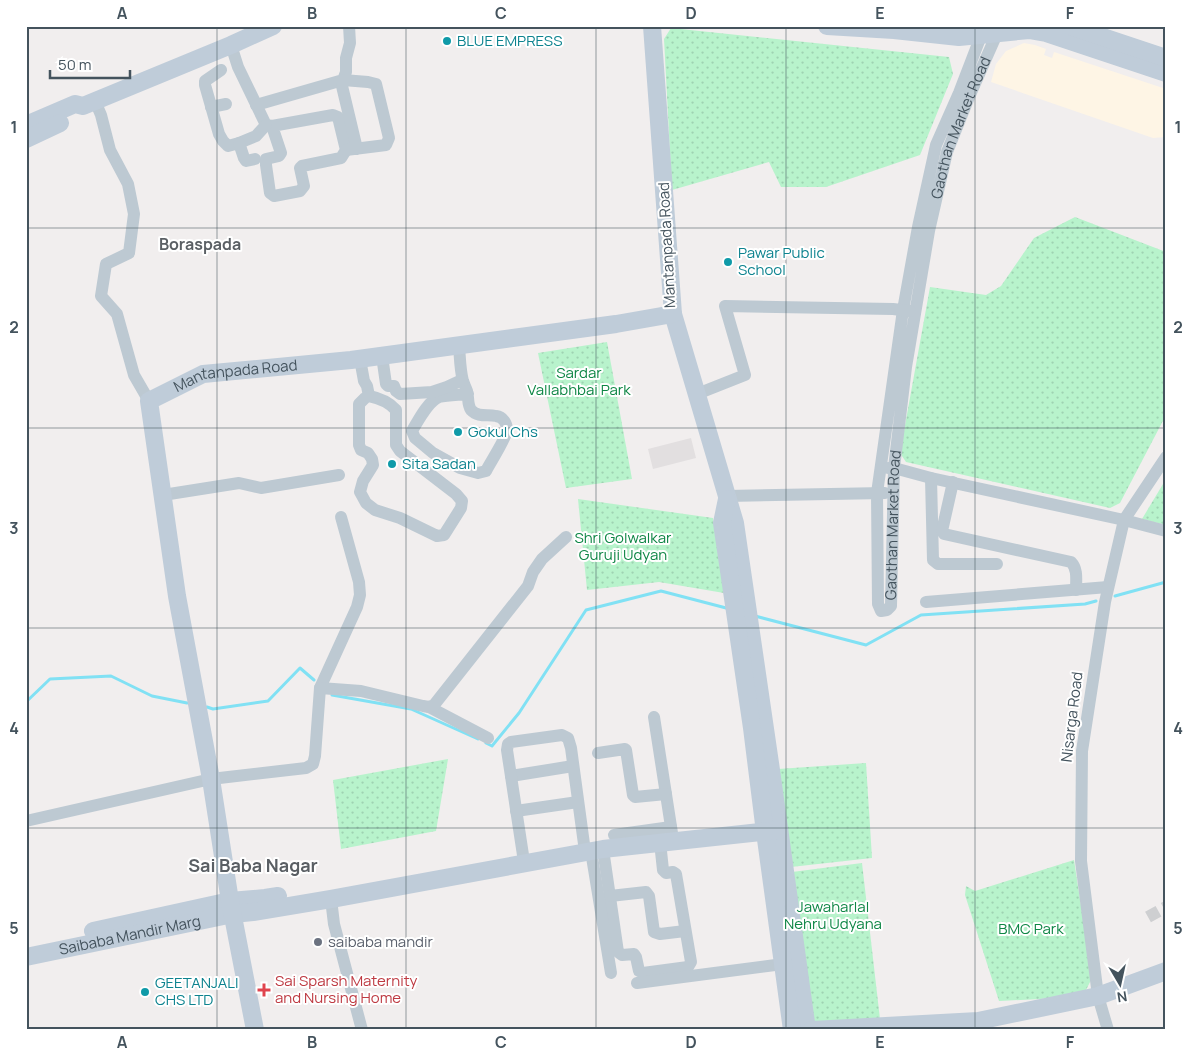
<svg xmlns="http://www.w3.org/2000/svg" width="1192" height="1056" font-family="Manrope,sans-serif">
<defs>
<pattern id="park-dots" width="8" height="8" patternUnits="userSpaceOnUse" patternTransform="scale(1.25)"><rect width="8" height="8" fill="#b8f3cc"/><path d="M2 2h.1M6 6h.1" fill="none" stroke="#9fd2b2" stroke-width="1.8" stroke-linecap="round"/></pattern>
</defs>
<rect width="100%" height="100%" fill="#f1eeee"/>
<path fill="#fef5e5" d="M1024 43 1035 45 1046 49 1044 55 1052 58 1054 52 1166 89V137L1153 138 991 82 996 64 1006 51Z"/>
<path fill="#e2dfe0" d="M691 438 696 458 653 469 648 449Z"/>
<g fill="url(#park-dots)">
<path d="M671 28 949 57 953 74 920 155 826 187H781L769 162 672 190 664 39Z"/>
<path d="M1075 217 1166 252V415L1120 503 1110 508 906 462 900 453 930 287 986 295 1001 286 1034 238Z"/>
<path d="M607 342 632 479 566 488 538 353Z"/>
<path d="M1163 484 1166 485V525L1142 519Z"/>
<path d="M578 499 713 518 724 593 659 582 587 590Z"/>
<path d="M448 759 436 831 341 849 333 780Z"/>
<path d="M866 763 872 858 791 867 778 769Z"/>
<path d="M1074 860 1092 978 1086 990 1078 995 1040 999 999 1001 965 895 966 886 975 891Z"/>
<path d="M862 863 880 1019 812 1024 792 872Z"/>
</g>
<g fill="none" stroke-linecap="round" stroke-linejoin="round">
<g stroke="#81e1f4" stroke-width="3">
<path d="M1115 596 1166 582"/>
<path d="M755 616 866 645 921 615 1085 604 1096 601"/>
<path d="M332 695 411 709 478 739"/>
<path d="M26 702 50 679 111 676 152 696 187 703"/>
<path d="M207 707 213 709 268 701 300 668 314 680"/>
<path d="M486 743 492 746 519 713 586 610 661 591 730 609"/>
</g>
<path stroke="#cecfd1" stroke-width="12" stroke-dasharray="12 6" stroke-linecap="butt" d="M1148 917 1166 907"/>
<g stroke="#bdc9d2" stroke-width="12">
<path id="s1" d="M984 28 959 93 936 145 918 227 903 310 877 493 878 604 881 611 887 610 891 606 894 468 906 367 929 231 947 152 969 97 999 29"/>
<path d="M231 45 238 67 266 125 272 126 333 115 338 117 346 150 341 158 302 166 300 168 304 186 300 191 274 196 270 193 266 165V159L279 156 281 153 272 126"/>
<path d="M221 70 205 81V85L219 134 223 141 228 146 239 143 256 136 266 125"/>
<path d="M95 101 101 115 110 150 128 184 134 214 129 253 106 264 101 296 117 314 134 375 149 401"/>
<path d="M256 105 343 80 346 72V58L350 43 349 26"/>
<path d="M211 107 226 104"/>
<path d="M239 143 244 158 246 161 255 159"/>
<path d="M346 150 386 145 389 138 376 84 368 82 343 80 342 86 357 149"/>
<path d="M459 346C460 357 460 370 463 381 464 384 466 388 467 391 469 398 467 404 471 410 479 418 487 414 496 416 503 417 507 423 507 430 507 437 490 463 486 471L478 473 460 468 433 453 415 438 412 431C418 421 428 401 439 397 448 395 459 395 468 394"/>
<path d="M382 356 386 384 388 386H394L396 391 400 394 432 392 447 387 462 380"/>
<path d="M360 359 364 381 367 386 369 396"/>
<path d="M697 394 745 375 725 306 893 309 910 311"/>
<path d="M369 396C379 398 389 402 396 410V445L400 451 456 494 462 501 461 508 444 535 437 536 400 518 375 510 366 503 360 492 363 481 373 465 372 459 368 453 361 450 359 445V404L365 398Z"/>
<path d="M888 468H894L931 478 1124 520 1166 531"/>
<path d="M931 478 933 560 938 564H997"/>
<path d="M953 482 942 531 944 534 1071 562C1078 569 1076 580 1076 590"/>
<path d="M163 495 239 483 261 488 339 475"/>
<path d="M727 496 885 493"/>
<path d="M926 602 1108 587"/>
<path d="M320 688 357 607 360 595 359 582 341 517"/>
<path d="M429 707 488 738"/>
<path d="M654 717 672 833"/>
<path d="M598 753 625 749 626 750 633 795 635 797 666 794"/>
<path d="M511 776 573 766"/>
<path d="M516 811 578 802"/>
<path d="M26 821 211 779 306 768 313 764 315 756 320 688 361 691 423 706 429 707 434 705 528 586 533 572 542 559 566 537"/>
<path d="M614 835 671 827"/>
<path d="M603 849 618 952 622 955 634 954 636 957 639 971 643 973 688 967 691 962 676 874 673 872 666 873 663 870 660 842"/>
<path d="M591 851 611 973"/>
<path d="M523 855 507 750 508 744 511 742 562 735 568 738 571 748 584 844"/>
<path d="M610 896 646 892 649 896 654 932 660 934 685 931"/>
<path d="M331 899 334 924 362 1030"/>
<path d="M637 983 783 964"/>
<path d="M1108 1030 1098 996 1081 861 1082 751 1105 602 1124 520 1166 457"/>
</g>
<g stroke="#bfccd9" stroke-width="18">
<path d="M827 26 894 30 959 37 1029 30 1046 33 1166 73"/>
<path d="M1070 26 1166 58"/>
<path d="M26 125 75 104 83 106 231 45 273 26"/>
<path d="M26 139 60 123"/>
<path d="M673 314 735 523 770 763 807 1030"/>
<path d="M727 499 722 523 752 728 765 832 792 1030"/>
<path d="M93 931 230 901 265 898 278 896"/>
<path id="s2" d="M26 957 233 914 253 912 331 899 603 849 779 830"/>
<path id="s3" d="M255 1030 230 901 211 779 177 596 149 401 203 374 351 360 616 324 673 314 652 26"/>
<path d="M812 1030 978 1021 1098 996 1166 971"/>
</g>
</g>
<path fill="none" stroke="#44535d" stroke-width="1" stroke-opacity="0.55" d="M217 26V1030M406 26V1030M596 26V1030M786 26V1030M975 26V1030M26 228H1166M26 428H1166M26 628H1166M26 828H1166"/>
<g fill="#0f9aa8" stroke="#fff" stroke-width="2">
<circle cx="447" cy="41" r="5"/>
<circle cx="728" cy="262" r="5"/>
<circle cx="458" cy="432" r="5"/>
<circle cx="392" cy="464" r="5"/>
<circle cx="145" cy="992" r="5"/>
</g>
<circle fill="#6b7280" stroke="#fff" stroke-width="2" cx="318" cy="942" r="5"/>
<path fill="#e0444e" stroke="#fff" stroke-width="2" d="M261.5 982.5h5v5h5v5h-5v5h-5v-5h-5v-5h5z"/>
<g text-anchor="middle" stroke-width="4" stroke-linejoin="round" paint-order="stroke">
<g font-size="15" fill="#0d838f" stroke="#fff" text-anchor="start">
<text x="457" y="46">BLUE EMPRESS</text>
<text x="738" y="258">Pawar Public<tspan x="738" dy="17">School</tspan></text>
<text x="468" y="437">Gokul Chs</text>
<text x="402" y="469">Sita Sadan</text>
<text x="155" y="988">GEETANJALI<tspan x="155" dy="17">CHS LTD</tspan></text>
</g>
<g font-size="15" fill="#44535d" stroke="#fff">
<text dy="5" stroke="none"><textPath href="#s1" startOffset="1096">Gaothan Market Road</textPath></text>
<text transform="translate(667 245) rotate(-93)" y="5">Mantanpada Road</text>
<text dy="5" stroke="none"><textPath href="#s3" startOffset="730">Mantanpada Road</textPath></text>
<text dy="5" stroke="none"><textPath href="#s1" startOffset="691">Gaothan Market Road</textPath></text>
<text transform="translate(1072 717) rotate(-83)" y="5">Nisarga Road</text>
<text dy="5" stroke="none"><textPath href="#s2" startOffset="106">Saibaba Mandir Marg</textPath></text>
</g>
<g font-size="15" fill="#0e8645" stroke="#fff">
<text x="579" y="378">Sardar<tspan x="579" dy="17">Vallabhbai Park</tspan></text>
<text x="623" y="543">Shri Golwalkar<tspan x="623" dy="17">Guruji Udyan</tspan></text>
<text x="833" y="912">Jawaharlal<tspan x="833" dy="17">Nehru Udyana</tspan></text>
<text x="1031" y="934">BMC Park</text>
</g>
<g font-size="15" fill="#5b616d" stroke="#fff" text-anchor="start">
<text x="328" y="947">saibaba mandir</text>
</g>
<g font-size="15" fill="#be3a42" stroke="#fff" text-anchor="start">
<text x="275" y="986">Sai Sparsh Maternity<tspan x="275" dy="17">and Nursing Home</tspan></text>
</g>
<g font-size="16" font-weight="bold" fill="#5a5f64" stroke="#fff">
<text x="200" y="250">Boraspada</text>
</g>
<g font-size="18" font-weight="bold" fill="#5a5f64" stroke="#fff">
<text x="253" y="872">Sai Baba Nagar</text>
</g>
</g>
<rect width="1192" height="1056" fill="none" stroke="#ffffff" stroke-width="55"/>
<g transform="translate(1120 984) rotate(171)" stroke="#ffffff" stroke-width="4" paint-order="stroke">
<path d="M0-4L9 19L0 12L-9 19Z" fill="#44535d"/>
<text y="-8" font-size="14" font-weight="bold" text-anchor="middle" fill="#44535d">N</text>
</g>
<path d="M50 70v8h80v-8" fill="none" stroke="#44535d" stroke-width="2.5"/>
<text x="58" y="70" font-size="15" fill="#44535d" stroke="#ffffff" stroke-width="4" paint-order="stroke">50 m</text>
<rect x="28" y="28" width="1136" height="1000" fill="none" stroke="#44535d" stroke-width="2"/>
<g font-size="16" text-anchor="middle" font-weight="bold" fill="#44535d">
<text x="122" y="19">A</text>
<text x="312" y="19">B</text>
<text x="501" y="19">C</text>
<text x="691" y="19">D</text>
<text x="880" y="19">E</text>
<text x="1070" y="19">F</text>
<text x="14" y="133">1</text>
<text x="1178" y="133">1</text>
<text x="14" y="333">2</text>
<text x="1178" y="333">2</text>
<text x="14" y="534">3</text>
<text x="1178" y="534">3</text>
<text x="14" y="734">4</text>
<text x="1178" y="734">4</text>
<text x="14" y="934">5</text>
<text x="1178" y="934">5</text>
<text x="122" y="1048">A</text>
<text x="312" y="1048">B</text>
<text x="501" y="1048">C</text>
<text x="691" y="1048">D</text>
<text x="880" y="1048">E</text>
<text x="1070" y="1048">F</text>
</g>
</svg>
